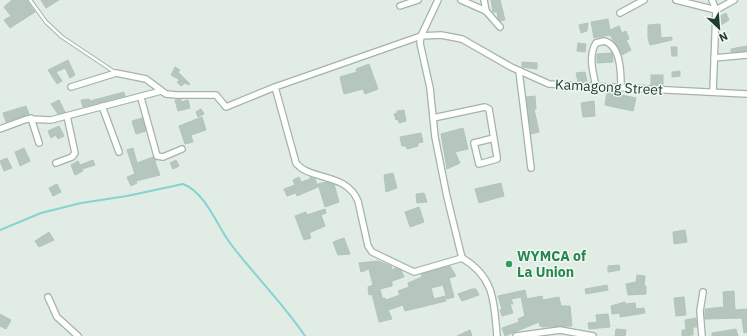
<svg xmlns="http://www.w3.org/2000/svg" width="747" height="336" font-family="'IBM Plex Sans',sans-serif">
<rect width="100%" height="100%" fill="#e0ece4"/>
<g fill="none" stroke-linecap="round" stroke-linejoin="round">
<path stroke="#86d3d0" stroke-width="2" d="M0 230 41 213 81 203 127 196 183 184C206 193 216 224 230 243 254 275 283 303 305 336"/>
</g>
<g fill="#b5c6bd" stroke="#b2c5ba">
<path d="M12 0H27L35 12 10 28 4 20 11 16 4 7Z"/>
<path d="M41 0H59L46 8Z"/>
<path d="M491 0H500L505 20 500 21 498 18 497 12H493Z"/>
<path d="M726 13 729 20 721 25 720 16Z"/>
<path d="M608 19 610 30 619 26 622 33 626 31 629 39 626 40 631 50 622 55 610 35 594 38 591 22Z"/>
<path d="M588 23 587 31 581 33 579 25Z"/>
<path d="M660 24 661 38 672 37V40L650 45 648 38V25Z"/>
<path d="M578 43 586 44 585 52 577 51Z"/>
<path d="M747 46V51L731 52V49Z"/>
<path d="M671 47H677V56H672Z"/>
<path d="M612 53 613 62 597 63V54Z"/>
<path d="M68 60 75 75 70 78 65 68 56 72 62 81 57 84 48 70Z"/>
<path d="M522 62 537 63V69L522 67Z"/>
<path d="M369 64 378 89 365 94 363 89 344 94 340 77 357 72 356 69Z"/>
<path d="M175 67 180 70 178 72 190 84 189 85 185 83 181 86 177 82 180 80 171 75Z"/>
<path d="M680 71V76L672 77V72Z"/>
<path d="M585 72 587 81H578L576 73Z"/>
<rect x="651" y="75" width="12" height="10"/>
<path d="M124 92 125 96 83 107 81 100 89 99 90 101Z"/>
<path d="M607 92 636 98 633 111 605 105Z"/>
<path d="M535 96 536 109H534L539 132 531 134 526 97Z"/>
<path d="M181 99V102L188 100 190 108 178 111 175 100Z"/>
<path d="M59 100 65 112 58 114 51 104Z"/>
<path d="M594 101 595 116 583 117 581 103Z"/>
<path d="M26 106 29 114 6 122 3 113Z"/>
<path d="M201 109 204 114 198 117 196 112Z"/>
<path d="M404 110 406 121 399 123 398 119 396 120 394 114 397 113V111Z"/>
<path d="M202 117 206 130 191 135 193 142 185 144 179 126Z"/>
<path d="M142 118 146 131 136 134 132 121Z"/>
<path d="M59 126 64 136 58 139 56 135 51 138 48 131Z"/>
<path d="M463 128 468 149 455 152 460 163 447 169 441 134Z"/>
<path d="M421 133 423 142 418 143V146L407 149 406 146H402L400 137Z"/>
<path d="M24 148 30 161 20 166 15 152Z"/>
<path d="M133 148 137 163 153 157 156 160 155 162 160 175 136 181 137 183 131 186 127 177 135 174 127 150Z"/>
<path d="M7 158 12 168 4 171 0 161Z"/>
<path d="M93 160 95 165 82 169 83 171 75 175 71 165 78 161 80 165Z"/>
<path d="M176 160 179 166 173 169 170 163Z"/>
<path d="M393 173 397 188 386 192 384 175Z"/>
<path d="M299 177 301 182 310 179V177L315 179 318 187 297 196 296 193 287 196 284 189 295 185 293 180Z"/>
<path d="M326 182 334 184 339 202 325 207 318 184Z"/>
<path d="M501 183 504 196 479 203 475 189Z"/>
<path d="M57 184 61 192 53 196 49 188Z"/>
<path d="M424 193 427 202 417 203 416 194Z"/>
<path d="M419 207 424 222 410 227 405 212Z"/>
<path d="M325 209 326 213 321 215 325 226 309 233 311 238 304 240 295 216 306 212 307 215Z"/>
<path d="M685 230 687 242 674 244 673 232Z"/>
<path d="M49 232 54 240 39 247 35 241Z"/>
<path d="M344 238 350 254 338 255 333 242Z"/>
<path d="M378 261 391 266 392 270 395 268 401 270 404 277 392 281V286L380 289 382 298H385L386 300 400 295 398 291 409 287 408 283 422 277 421 274 450 266 456 276 449 278 454 297 447 299 443 285 431 288 434 299 445 296 446 301 405 311 403 305 388 310 392 319 379 322 372 294 369 295 368 287 373 285 369 269 361 272 359 263Z"/>
<path d="M619 265 620 270 608 272V266Z"/>
<path d="M637 275 645 276 644 286H646V294L628 295 626 284 636 282Z"/>
<path d="M607 285 608 290 586 294 585 289Z"/>
<path d="M472 289H476L479 295 462 301 458 294Z"/>
<path d="M525 290 527 299 542 296 543 300 559 297 561 306H570L572 326 543 327 540 326 539 322 505 336 502 328 519 322 518 319 525 316 521 297 511 299 513 304H510L513 313 502 316 500 310 502 309 498 296Z"/>
<path d="M734 291 735 310 747 309V332L744 333 742 318 705 319V309L724 307 723 292Z"/>
<path d="M684 297 686 315 676 316 674 298Z"/>
<path d="M625 302V304L635 303 636 309 644 308 645 313 620 317V313L612 314 611 306Z"/>
<path d="M0 314 11 320 6 329 0 326Z"/>
<path d="M608 314 610 327 589 329 588 323 597 322 596 315Z"/>
<path d="M696 318 697 327H693V335L682 336V330H686L685 320Z"/>
<path d="M616 329 626 330 625 336H615Z"/>
<path d="M736 329 738 336H712V333Z"/>
<path d="M470 330 472 336H457Z"/>
</g>
<g fill="none" stroke-linecap="round" stroke-linejoin="round">
<defs>
<path id="service" d="M30 0 46 22 62 37 116 73"/>
<g id="minor">
<path d="M438 0 421 36 420 43 430 88 435 137 447 197 462 258"/>
<path d="M461 0 486 11 500 27"/>
<path d="M484 0 486 11"/>
<path d="M676 0 716 10"/>
<path d="M712 0 716 10 713 92"/>
<path d="M400 6 418 0"/>
<path d="M716 10 734 0"/>
<path d="M620 13 644 0"/>
<path d="M714 58 747 55"/>
<path d="M519 71 531 168"/>
<path d="M596 86C593 73 588 55 596 43L604 41C621 45 621 74 621 87"/>
<path d="M71 87 116 73 146 79 166 94 177 95H216L226 107 275 87 296 163C310 181 346 172 358 201L368 246 372 252 414 272 462 258"/>
<path d="M275 87 421 36 441 35 462 39 511 67 549 84 747 94"/>
<path d="M141 98 157 156 163 157 182 149"/>
<path d="M102 106 119 152"/>
<path d="M31 118 39 143"/>
<path d="M433 118 485 107 489 109 497 157V159L479 164 474 143 494 138"/>
<path d="M0 129 27 119 51 120 161 91"/>
<path d="M56 163 72 157 75 153 67 116"/>
<path d="M462 258C495 277 494 303 497 336"/>
<path d="M48 297 57 317 78 336"/>
<path d="M516 336 560 330 593 336"/>
<path d="M702 336 700 311 703 292"/>
</g>
</defs>
<use href="#service" stroke="#a3b4aa" stroke-width="4.5"/>
<use href="#minor" stroke="#a3b4aa" stroke-width="8"/>
<use href="#service" stroke="#fff" stroke-width="2.5"/>
<use href="#minor" stroke="#fff" stroke-width="5.5"/>
</g>
<circle fill="#2e9e5b" stroke="#f1f8f3" stroke-width="1.5" cx="509" cy="264" r="4"/>
<g text-anchor="middle" stroke-width="3" stroke-linejoin="round" paint-order="stroke">
<g font-size="14" fill="#203c2f" stroke="#f1f8f3">
<text transform="translate(609 87) rotate(3)" y="5">Kamagong Street</text>
</g>
<g font-size="14" font-weight="bold" fill="#27864d" stroke="#f1f8f3" text-anchor="start">
<text x="517" y="261">WYMCA of<tspan x="517" dy="16">La Union</tspan></text>
</g>
</g>
<g transform="translate(719 28) rotate(154)" stroke="#f1f8f3" stroke-width="3" paint-order="stroke">
<path d="M0-3L7 15L0 10L-7 15Z" fill="#203c2f"/>
<text y="-6" font-size="11" font-weight="bold" text-anchor="middle" fill="#203c2f">N</text>
</g>
</svg>
